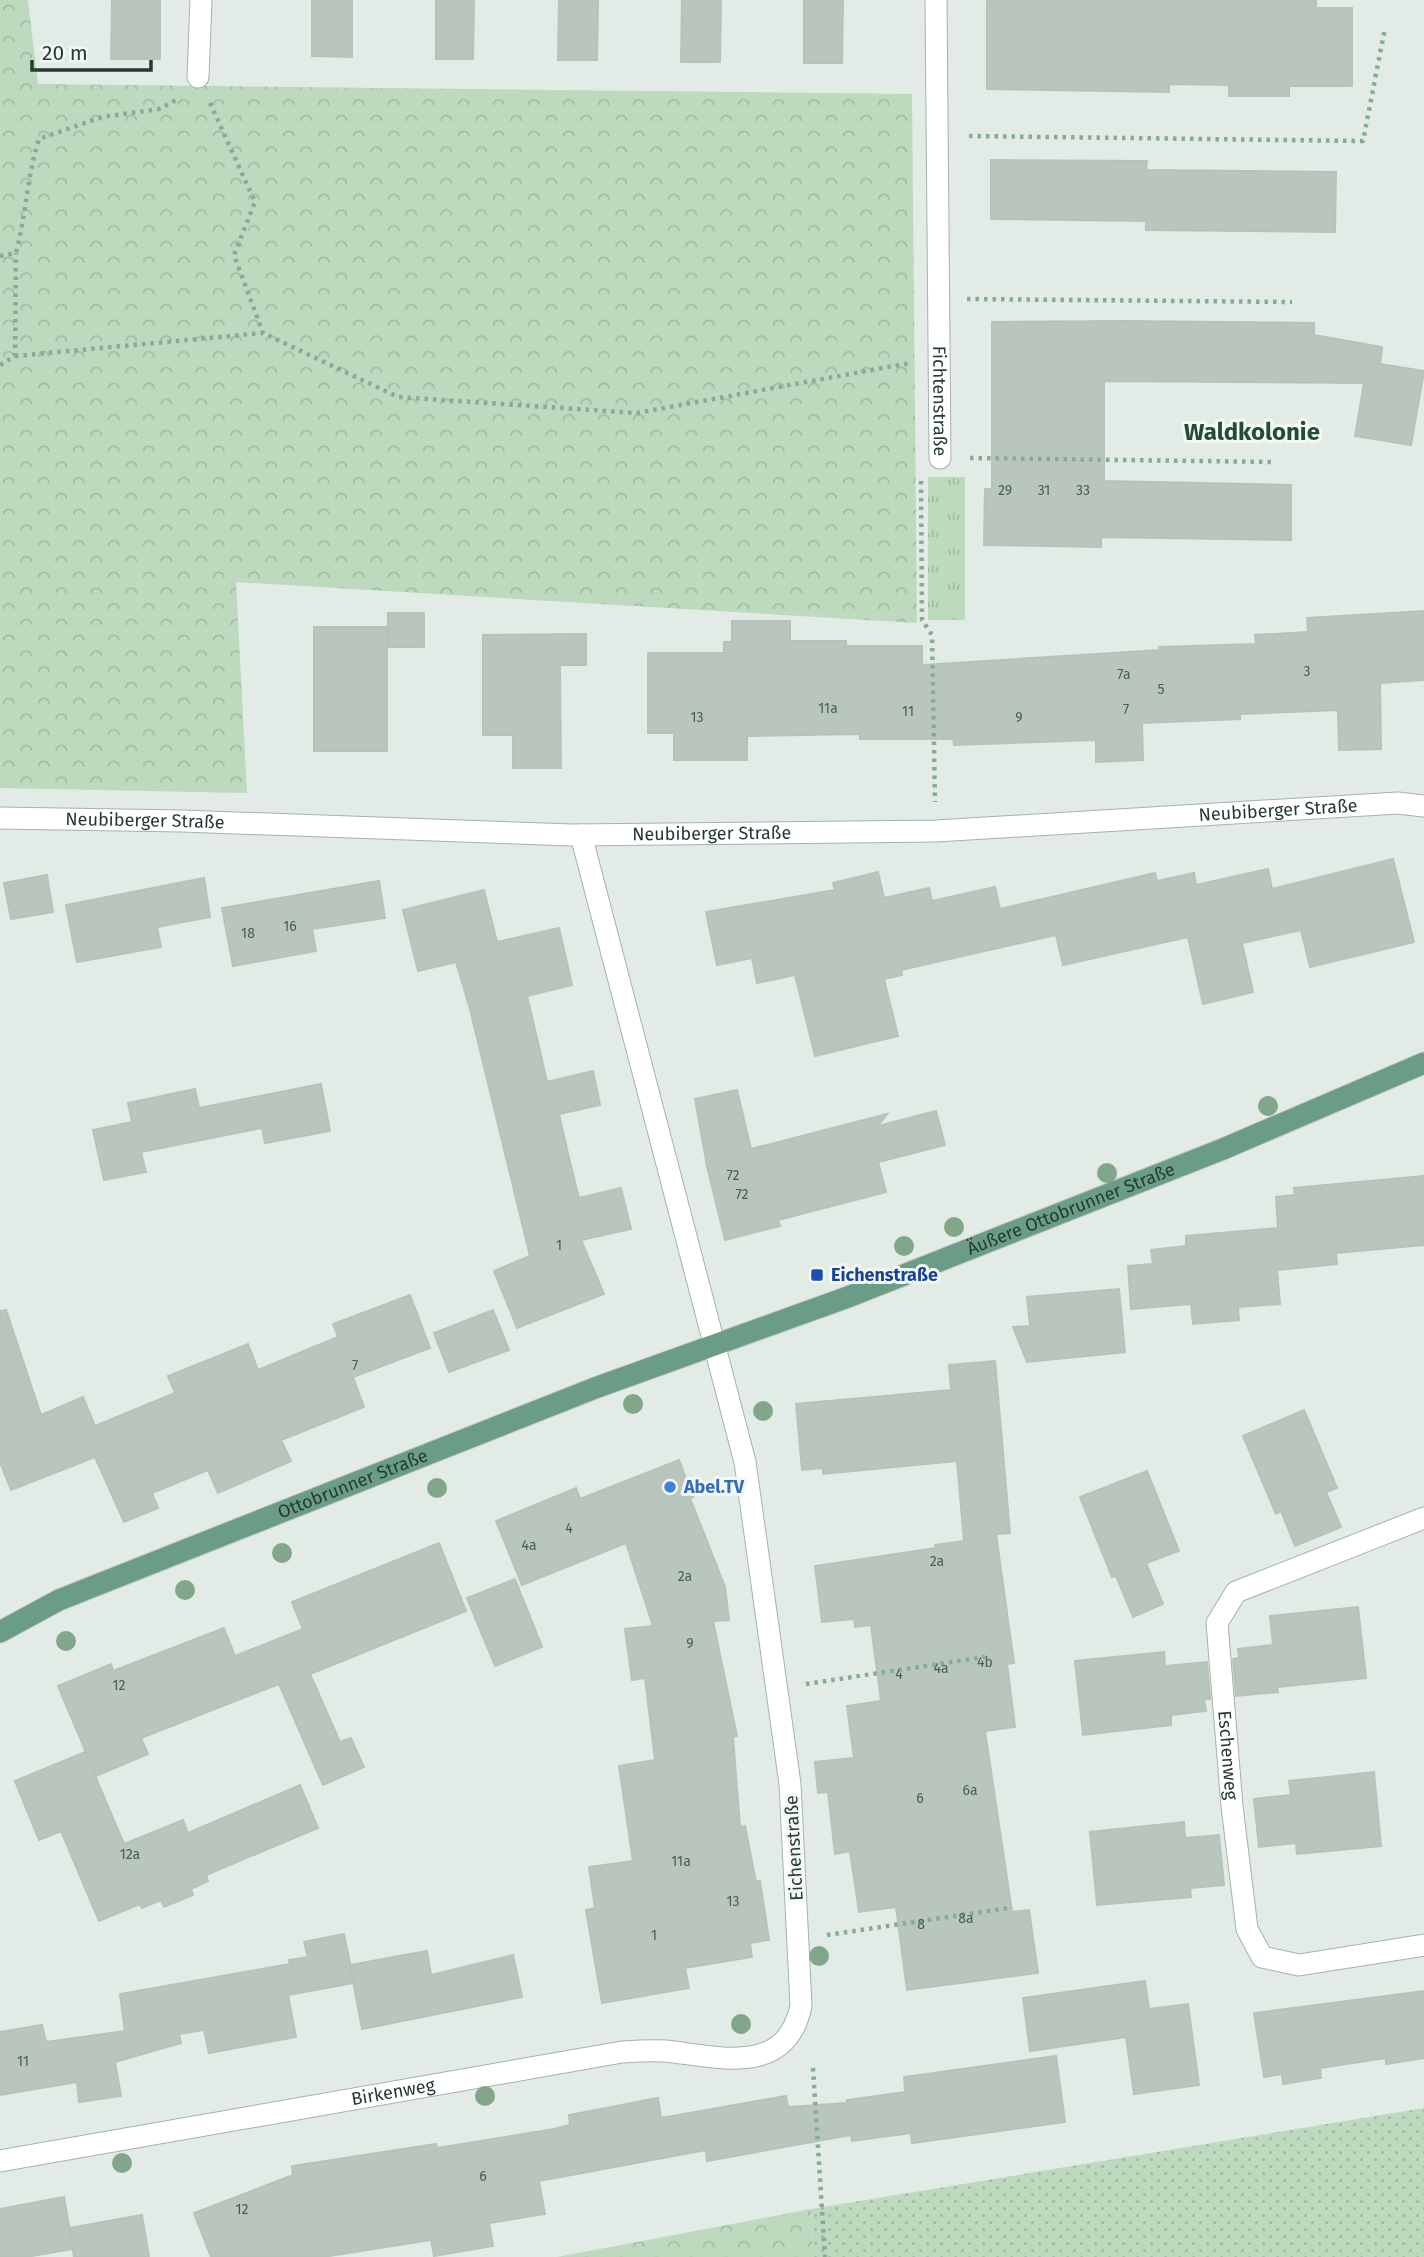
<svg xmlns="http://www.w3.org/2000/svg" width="1424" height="2257" font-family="'Fira Sans',sans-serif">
<defs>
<pattern id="grass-dots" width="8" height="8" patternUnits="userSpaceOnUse" patternTransform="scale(1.75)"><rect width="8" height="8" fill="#bddabf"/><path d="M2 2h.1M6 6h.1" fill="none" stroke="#a2bca4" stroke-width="1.8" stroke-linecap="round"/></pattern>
<pattern id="forest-crowns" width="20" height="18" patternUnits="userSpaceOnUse" patternTransform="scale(1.75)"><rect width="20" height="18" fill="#bddabf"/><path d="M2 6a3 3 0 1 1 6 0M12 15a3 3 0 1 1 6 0" fill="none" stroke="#a2bca4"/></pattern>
<pattern id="park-tufts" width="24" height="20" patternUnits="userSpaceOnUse" patternTransform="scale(1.75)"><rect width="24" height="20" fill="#bddabf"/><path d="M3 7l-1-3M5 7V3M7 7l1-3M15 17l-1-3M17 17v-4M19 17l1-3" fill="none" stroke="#a2bca4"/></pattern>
</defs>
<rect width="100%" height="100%" fill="#e2ebe5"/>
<path fill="url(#grass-dots)" d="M1424 2108V2257H814L811 2209Z"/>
<g fill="url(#forest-crowns)">
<path d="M0 0H28L38 84 912 94 917 623 236 582 247 793 0 788Z"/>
<path d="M811 2209 814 2257H557Z"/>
</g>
<rect fill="url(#park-tufts)" x="928" y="477" width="37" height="143"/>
<g fill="#b8c6be" stroke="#b5c4bb" stroke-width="2">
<path d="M112 0H160V59H111Z"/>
<path d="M312 0H352V57L312 56Z"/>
<path d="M436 0H474L473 59H436Z"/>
<path d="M559 0H598L597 60H558Z"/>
<path d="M682 0H721L720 62H681Z"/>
<path d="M804 0H843L842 63H804Z"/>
<path d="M987 0H1316V8H1352V86H1289V96H1229V85L1169 84V92L987 89Z"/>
<path d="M991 160 1147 161 1146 170 1336 172 1335 232 1146 230V221L991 219Z"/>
<path d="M1124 321 1314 323V335L1382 347 1380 364 1424 371 1411 445 1355 436 1364 383 1104 381V481L1291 485V540L1101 537V547L984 545 985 489H992V322Z"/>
<path d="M1424 611V680L1380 683 1381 749 1339 750 1338 710 1240 714V719L1142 723 1143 760 1096 762V740L954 745 953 739H860V734L747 736V760H674V733H648V653H724V642H732V621H790V641H846V646H922V665L1160 650 1159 647 1256 644 1255 635 1308 632 1307 618Z"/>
<rect x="388" y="613" width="36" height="34"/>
<rect x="314" y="627" width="73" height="124"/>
<path d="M586 634V665H560L561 768H513V735H483V635Z"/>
<path d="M1393 859 1414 942 1310 967 1301 930 1242 943 1253 992 1203 1004 1188 937 1063 965 1056 935 901 970 902 975 884 979 898 1036 815 1056 795 975 757 983 752 958 717 965 706 912 835 890 833 883 878 872 884 898 929 888 932 901 995 887 1000 909 1155 873 1157 881 1194 873 1196 885 1268 869 1272 889Z"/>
<path d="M47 875 53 912 11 919 4 883Z"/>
<path d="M204 878 210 917 157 927 161 947 77 962 66 905Z"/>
<path d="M379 881 385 918 312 929 316 951 233 966 222 908Z"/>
<path d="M484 890 497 942 559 928 572 985 527 996 537 1038 547 1082 593 1071 600 1105 559 1114 569 1158 579 1198 621 1188 631 1229 581 1240 604 1294 517 1328 494 1271 530 1256 470 1009 456 962 418 971 403 910Z"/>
<path d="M321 1084 330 1131 265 1143 262 1128 141 1152 146 1172 104 1180 93 1130 132 1122 128 1103 195 1089 199 1108Z"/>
<path d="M737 1090 751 1149 887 1114 878 1126 936 1111 945 1145 878 1162 886 1192 778 1220 780 1226 725 1240 707 1166 695 1099Z"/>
<path d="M1424 1176V1245L1336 1253 1337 1264 1277 1270 1280 1304 1238 1307 1239 1320 1193 1324 1191 1304 1131 1309 1128 1266 1153 1264 1151 1250 1186 1246V1236L1278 1228 1276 1197 1295 1195 1294 1188Z"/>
<path d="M1119 1289 1125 1352 1027 1362 1013 1327 1030 1326 1027 1297Z"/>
<path d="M410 1295 430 1348 353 1377 364 1407 281 1440 291 1461 218 1493 208 1470 152 1493 158 1508 124 1522 95 1457 11 1490 0 1462V1311L6 1310 41 1415 83 1397 95 1426 175 1393 168 1376 248 1344 258 1370 338 1337 333 1324Z"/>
<path d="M493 1310 509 1350 449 1372 434 1333Z"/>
<path d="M995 1361 1010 1533 996 1534 1014 1663 1007 1664 1015 1727 985 1731 1012 1912 1029 1910 1038 1973 907 1990 896 1907 859 1912 850 1851 835 1854 828 1792 818 1793 815 1762 854 1758 847 1706 881 1701 871 1625 855 1627 854 1619 822 1622 815 1566 936 1548 935 1545 964 1541 957 1461 823 1474V1468L802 1470 796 1404 951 1390 949 1365Z"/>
<path d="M1304 1410 1337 1488 1326 1492 1341 1527 1295 1546 1281 1511 1276 1514 1243 1436Z"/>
<path d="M679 1460 693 1497 690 1498 725 1587 729 1620 713 1621 737 1736 733 1737 740 1827 745 1826 756 1882 760 1881 769 1940 750 1943 752 1957 685 1968 689 1988 602 2003 586 1910 595 1908 589 1867 633 1861 619 1766 655 1760 645 1678 632 1680 625 1629 653 1626 626 1543 522 1585 496 1521 576 1488 580 1499Z"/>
<path d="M1147 1471 1179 1551 1146 1563 1163 1604 1133 1617 1116 1576 1112 1577 1080 1497Z"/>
<path d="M439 1543 466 1611 310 1674 340 1742 351 1738 364 1767 323 1785 279 1684 141 1738 148 1754 96 1776 58 1686 111 1664 113 1671 224 1628 235 1656 303 1629 292 1602Z"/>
<path d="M515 1579 542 1647 495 1666 467 1598Z"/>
<path d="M1358 1607 1366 1678 1277 1687 1278 1692 1236 1696 1233 1659 1239 1658 1238 1649 1273 1645 1270 1616Z"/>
<path d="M1164 1652 1165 1666 1207 1662 1210 1699H1204L1206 1711 1171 1715V1725L1083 1735 1075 1661Z"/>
<path d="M85 1752 124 1844 183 1820 188 1833 300 1785 318 1828 206 1875 208 1881 191 1889 193 1895 164 1907 161 1900 142 1908 140 1904 99 1921 61 1831 39 1840 15 1781Z"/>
<path d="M1374 1772 1381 1846 1297 1854 1296 1843 1259 1847 1254 1799 1291 1795 1289 1781Z"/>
<path d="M1184 1822 1185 1838 1219 1835 1224 1885 1190 1888 1191 1897 1097 1905 1090 1832Z"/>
<path d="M344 1934 354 1983 288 1995 296 2037 209 2053 204 2030 179 2034 181 2043 115 2062 121 2096 79 2102 77 2082 0 2095V2032L42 2025 46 2042 125 2031 120 1994 290 1964 289 1960 308 1957 304 1942Z"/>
<path d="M427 1951 431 1975 513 1955 522 1997 362 2029 350 1965Z"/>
<path d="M1145 1981 1149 2009 1188 2004 1199 2085 1134 2094 1126 2037 1030 2051 1023 1998Z"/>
<path d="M1424 1991V2058L1386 2064V2058L1320 2068 1321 2078 1283 2084 1282 2074 1264 2077 1254 2013Z"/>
<path d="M1056 2056 1065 2122 912 2143 911 2133 852 2141 851 2135 707 2161 706 2150 539 2181 545 2214 489 2223 493 2246 434 2256 431 2240 323 2257H211L194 2213 293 2175 292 2166 436 2144 437 2148 554 2129 570 2125 569 2115 658 2098 661 2118 786 2096 788 2107 847 2103V2100L905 2092 904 2077Z"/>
<path d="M64 2197 73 2249 26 2257H0V2209Z"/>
<path d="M142 2215 149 2257H74L69 2228Z"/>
</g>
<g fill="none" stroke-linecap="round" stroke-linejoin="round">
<defs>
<g id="minor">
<path id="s1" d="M936 0 940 458"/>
<path d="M198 77 201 0"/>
<path id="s2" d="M0 818 182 821 572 835 936 831 1398 803 1424 806"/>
<path id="s3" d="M1424 1518 1236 1592 1217 1623 1232 1806 1247 1929 1262 1957 1299 1965 1424 1945"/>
<path id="s4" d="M0 2161 622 2052C636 2051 651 2050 666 2051 718 2057 786 2077 801 2006L790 1784 745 1462 581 835"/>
</g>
<g id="major">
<path id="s5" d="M0 1632 59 1600 595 1388 848 1297 1223 1149 1424 1063"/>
</g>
</defs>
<use href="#minor" stroke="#a5b3ab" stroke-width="23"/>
<use href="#major" stroke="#c2c8c5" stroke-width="23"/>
<g stroke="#86ac98" stroke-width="4.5" stroke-dasharray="3.5 5" stroke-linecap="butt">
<path d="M210 103 255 202 234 255 263 333"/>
<path d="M969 136 1363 141 1385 28"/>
<path d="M0 256 16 253C26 215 27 176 39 139L102 117 159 109 178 99"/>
<path d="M967 299 1292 302"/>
<path d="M15 356 263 333 398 397 637 413 910 363"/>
<path d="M0 365 15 356 16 253"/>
<path d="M970 458 1276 462"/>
<path d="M921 481 922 620 932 635 935 802"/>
<path d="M806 1684 985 1657"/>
<path d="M827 1935 1009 1908"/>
<path d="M813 2068 825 2257"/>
</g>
<use href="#minor" stroke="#fff" stroke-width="21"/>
<use href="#major" stroke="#6b9d86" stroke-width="21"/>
</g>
<g fill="#81a689">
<circle cx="1268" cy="1106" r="10"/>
<circle cx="1107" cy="1173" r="10"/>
<circle cx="954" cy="1227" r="10"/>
<circle cx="904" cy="1246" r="10"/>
<circle cx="633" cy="1404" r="10"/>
<circle cx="763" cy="1411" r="10"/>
<circle cx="437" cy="1488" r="10"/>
<circle cx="282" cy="1553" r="10"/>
<circle cx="185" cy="1590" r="10"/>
<circle cx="66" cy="1641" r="10"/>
<circle cx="819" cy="1956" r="10"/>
<circle cx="741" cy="2024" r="10"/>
<circle cx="485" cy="2096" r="10"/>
<circle cx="122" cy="2163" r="10"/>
</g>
<rect fill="#1a4fb4" stroke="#f3f8f4" stroke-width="2.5" x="810" y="1268" width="14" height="14" rx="3.5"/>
<circle fill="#3f7fe0" stroke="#f3f8f4" stroke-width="2.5" cx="670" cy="1487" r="7"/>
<g text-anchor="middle" stroke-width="6" stroke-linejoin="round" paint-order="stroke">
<g font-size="14" fill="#495e54">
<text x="1005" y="495">29</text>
<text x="1044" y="495">31</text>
<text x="1083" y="495">33</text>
<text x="1307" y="676">3</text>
<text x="1124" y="679">7a</text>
<text x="1161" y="694">5</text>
<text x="828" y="713">11a</text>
<text x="1126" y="714">7</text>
<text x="908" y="716">11</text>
<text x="697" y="722">13</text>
<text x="1019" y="722">9</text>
<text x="290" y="931">16</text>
<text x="248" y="938">18</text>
<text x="733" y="1180">72</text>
<text x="742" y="1199">72</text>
<text x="559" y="1250">1</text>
<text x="355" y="1370">7</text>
<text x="569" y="1533">4</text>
<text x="529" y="1550">4a</text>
<text x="937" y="1566">2a</text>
<text x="685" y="1581">2a</text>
<text x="690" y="1648">9</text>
<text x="985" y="1667">4b</text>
<text x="941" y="1673">4a</text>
<text x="899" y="1679">4</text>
<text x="119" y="1690">12</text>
<text x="970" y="1795">6a</text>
<text x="920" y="1803">6</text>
<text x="130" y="1859">12a</text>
<text x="681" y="1866">11a</text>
<text x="733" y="1906">13</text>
<text x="966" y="1923">8a</text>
<text x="921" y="1929">8</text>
<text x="654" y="1940">1</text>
<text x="23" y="2066">11</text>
<text x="483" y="2181">6</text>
<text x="242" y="2214">12</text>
</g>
<g font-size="18" fill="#243b30" stroke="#f3f8f4">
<text dy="6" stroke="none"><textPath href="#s1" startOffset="401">Fichtenstraße</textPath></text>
<text dy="6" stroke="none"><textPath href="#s2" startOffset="1279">Neubiberger Straße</textPath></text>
<text dy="6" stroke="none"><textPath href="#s2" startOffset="145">Neubiberger Straße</textPath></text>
<text dy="6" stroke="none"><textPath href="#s2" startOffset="712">Neubiberger Straße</textPath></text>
<text dy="6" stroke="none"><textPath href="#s5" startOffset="1152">Äußere Ottobrunner Straße</textPath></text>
<text dy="6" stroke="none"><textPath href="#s5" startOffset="383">Ottobrunner Straße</textPath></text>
<text dy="6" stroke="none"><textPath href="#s3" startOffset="371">Eschenweg</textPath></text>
<text transform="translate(794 1848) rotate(-93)" y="6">Eichenstraße</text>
<text dy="6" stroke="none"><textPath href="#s4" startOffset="399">Birkenweg</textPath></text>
</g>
<g font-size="18" font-weight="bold" fill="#164399" stroke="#f3f8f4" text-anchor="start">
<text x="831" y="1281">Eichenstraße</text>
</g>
<g font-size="18" font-weight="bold" fill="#366cbe" stroke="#f3f8f4" text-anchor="start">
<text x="684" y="1493">Abel.TV</text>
</g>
<g font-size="24" font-weight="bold" fill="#224b38" stroke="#f3f8f4">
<text x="1252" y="440">Waldkolonie</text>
</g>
</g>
<path d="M32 60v10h119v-10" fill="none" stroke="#243b30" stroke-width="3.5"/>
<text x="42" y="60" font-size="21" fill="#243b30" stroke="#f3f8f4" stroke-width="5" paint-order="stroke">20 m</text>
</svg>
